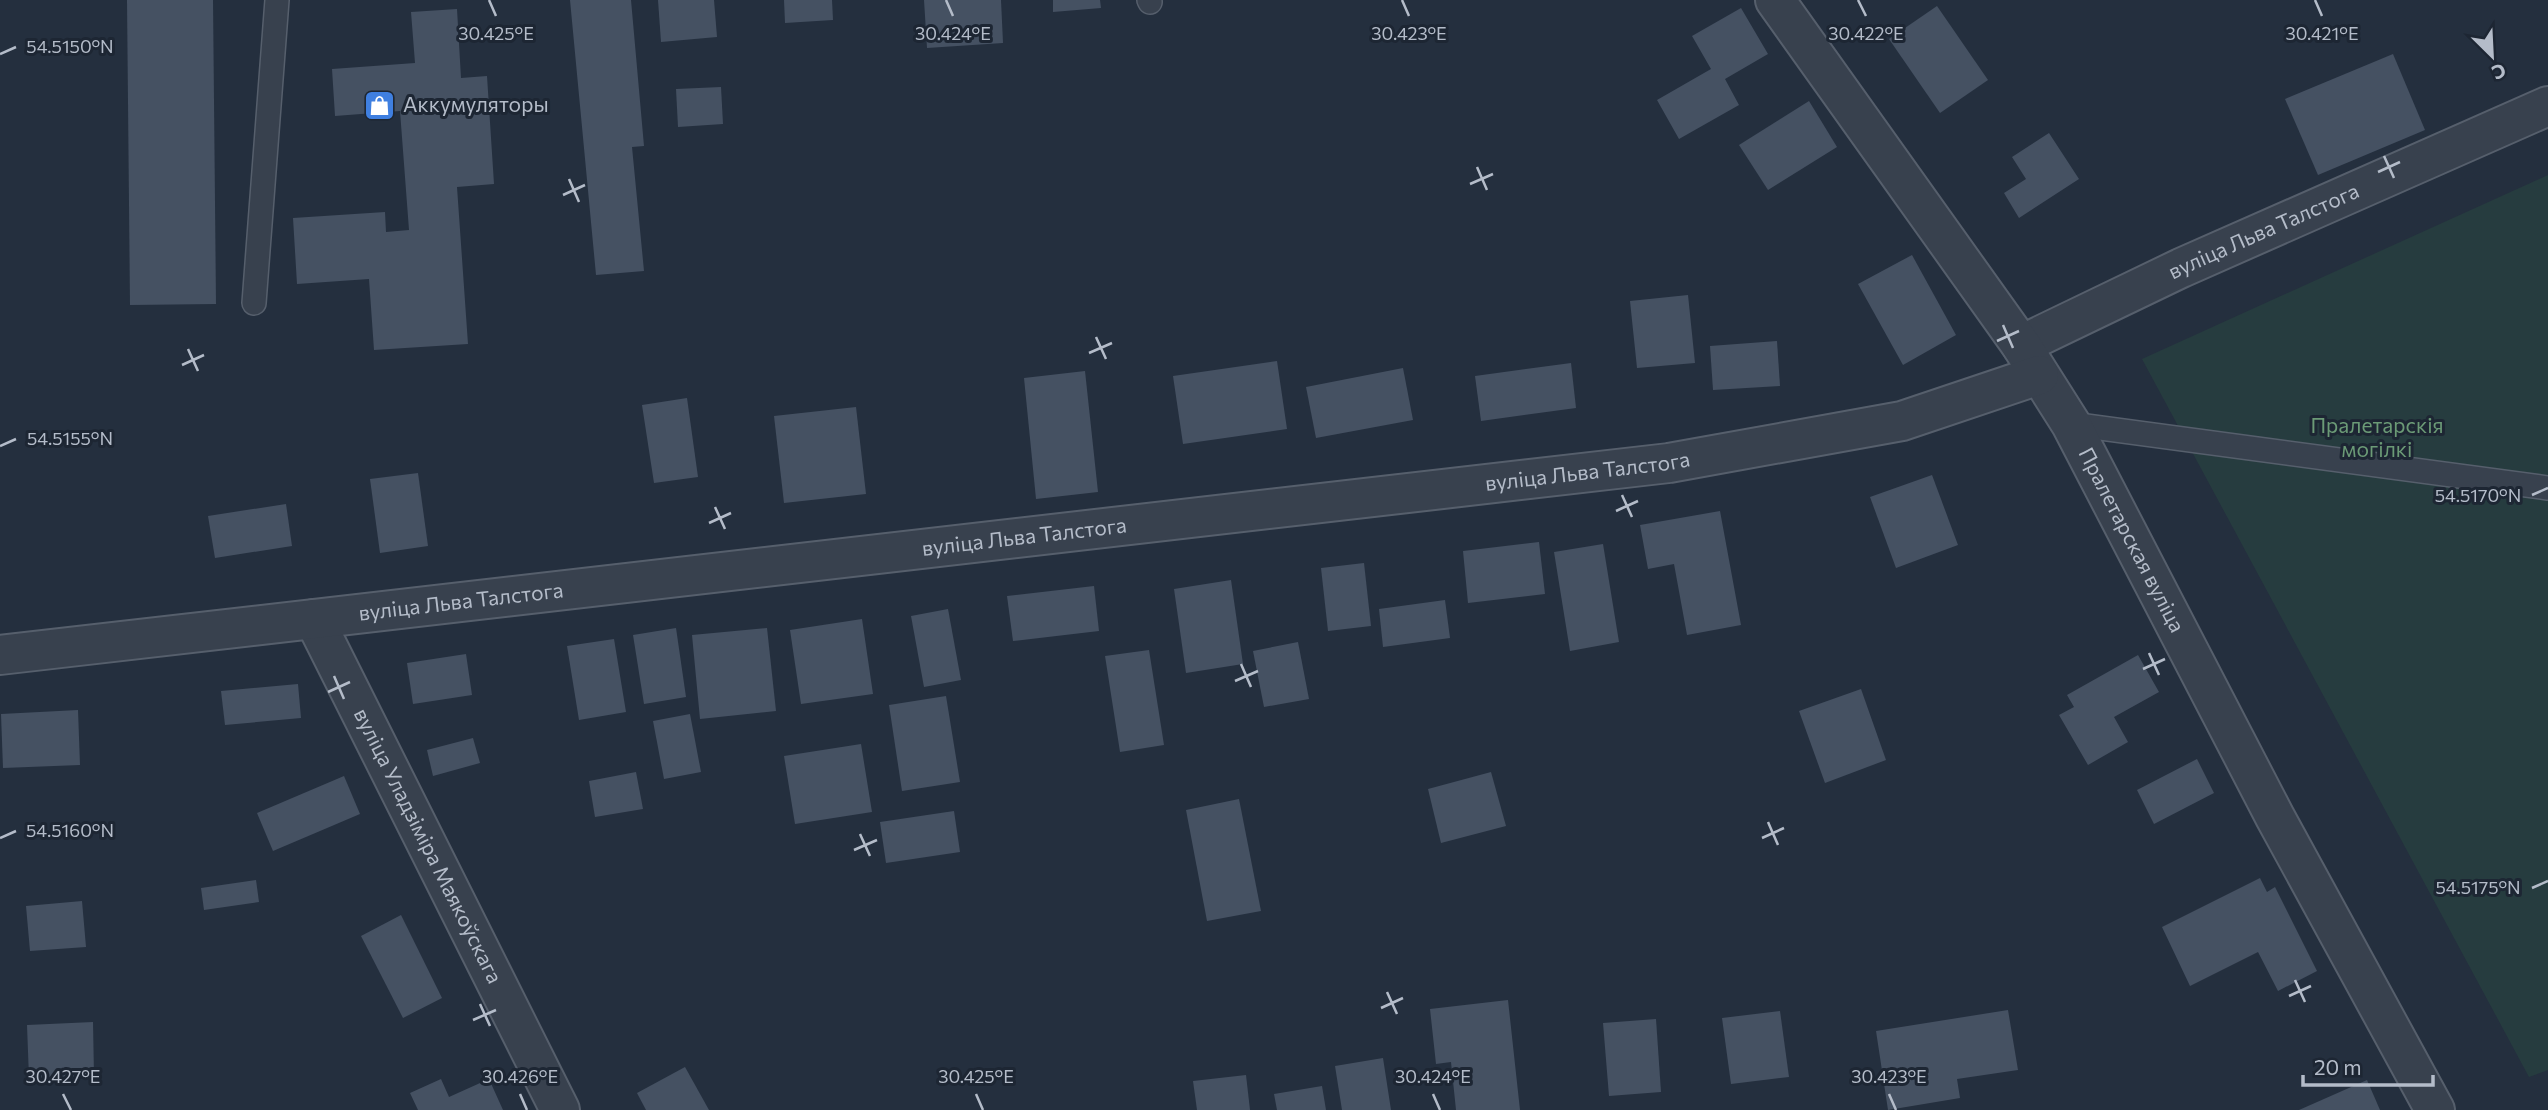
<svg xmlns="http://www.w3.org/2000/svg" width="2548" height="1110" font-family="Commissioner,sans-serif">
<rect width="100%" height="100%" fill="#242f3e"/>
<path fill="#263c3f" d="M2548 175V1070L2529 1077 2142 359Z"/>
<g fill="#455162">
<path d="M127 0H213L216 304 130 305Z"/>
<path d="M570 0H631L644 146 632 147 644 271 596 275Z"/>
<path d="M658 0H714L717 37 661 42Z"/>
<path d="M784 0H832L833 20 785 23Z"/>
<path d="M924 0H1001L1003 43 927 48Z"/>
<path d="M1053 0H1100L1101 8 1053 12Z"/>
<path d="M1937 6 1988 80 1940 113 1889 39Z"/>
<path d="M1741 8 1768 54 1725 79 1739 105 1679 139 1657 100 1711 69 1692 36Z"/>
<path d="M457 9 461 78 487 76 494 184 457 187 468 344 374 350 369 279 297 284 293 218 385 212 386 232 409 230 400 111 335 116 332 69 415 63 411 12Z"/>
<path d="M2393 54 2425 130 2318 175 2285 99Z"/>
<path d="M721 87 723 124 678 127 676 89Z"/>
<path d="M1809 101 1837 147 1768 190 1739 145Z"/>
<path d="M2049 133 2079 179 2019 218 2004 193 2026 179 2012 157Z"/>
<path d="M1912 255 1956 335 1903 365 1858 284Z"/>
<path d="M1688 295 1695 363 1637 368 1630 301Z"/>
<path d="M1777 341 1780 386 1713 390 1710 346Z"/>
<path d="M1277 361 1287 429 1183 444 1173 376Z"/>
<path d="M1571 363 1576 408 1481 421 1475 376Z"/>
<path d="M1403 368 1413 420 1316 438 1306 387Z"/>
<path d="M1085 371 1098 492 1036 499 1024 378Z"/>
<path d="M687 398 698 477 654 483 642 405Z"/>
<path d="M856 407 866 494 784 503 774 416Z"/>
<path d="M418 473 428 546 380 553 370 479Z"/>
<path d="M1932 475 1958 545 1896 568 1870 497Z"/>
<path d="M286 504 292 546 215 558 208 516Z"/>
<path d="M1720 511 1741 625 1687 635 1674 564 1648 569 1640 525Z"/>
<path d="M1539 542 1545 594 1468 603 1463 551Z"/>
<path d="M1603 544 1619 642 1570 651 1554 552Z"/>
<path d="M1364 563 1371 626 1328 631 1321 568Z"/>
<path d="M1231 580 1243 664 1186 673 1174 589Z"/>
<path d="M1094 586 1099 631 1013 641 1007 596Z"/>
<path d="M1445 600 1450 638 1383 647 1379 609Z"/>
<path d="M948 609 961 680 924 687 911 616Z"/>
<path d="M862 619 873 694 801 704 790 630Z"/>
<path d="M676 628 686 697 644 704 633 635Z"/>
<path d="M767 628 776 711 700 719 692 635Z"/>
<path d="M614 639 626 712 579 720 567 646Z"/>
<path d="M1298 642 1309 699 1264 707 1253 651Z"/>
<path d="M1149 650 1164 745 1120 752 1105 656Z"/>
<path d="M466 654 472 695 413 704 407 663Z"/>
<path d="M2138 655 2159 692 2114 717 2128 742 2088 765 2059 715 2074 707 2067 695Z"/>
<path d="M298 684 301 718 225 725 221 691Z"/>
<path d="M1861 689 1886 760 1825 783 1799 711Z"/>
<path d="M946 696 960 782 902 791 889 705Z"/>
<path d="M78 710 80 765 3 768 1 714Z"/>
<path d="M690 714 701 772 664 779 653 721Z"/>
<path d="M473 738 480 763 433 776 427 750Z"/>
<path d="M861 744 872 812 795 824 784 756Z"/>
<path d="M2197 759 2214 793 2154 824 2137 790Z"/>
<path d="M636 772 643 809 595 817 589 781Z"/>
<path d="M1491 772 1506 826 1441 843 1428 789Z"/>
<path d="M344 776 360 814 273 851 257 813Z"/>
<path d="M1239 799 1261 911 1207 921 1186 810Z"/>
<path d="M954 811 960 852 886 863 880 822Z"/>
<path d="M2260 878 2267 892 2275 887 2317 971 2278 991 2258 952 2190 986 2162 927Z"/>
<path d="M256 880 259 902 204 910 201 888Z"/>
<path d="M82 901 86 947 30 951 26 906Z"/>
<path d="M401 915 442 998 403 1018 361 936Z"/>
<path d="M1508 1000 1520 1110H1456L1451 1062 1436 1064 1430 1009Z"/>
<path d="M2008 1010 2018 1070 1957 1079 1960 1098 1888 1110 1876 1031Z"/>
<path d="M1780 1011 1789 1077 1731 1084 1722 1018Z"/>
<path d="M1656 1019 1661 1092 1609 1096 1603 1023Z"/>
<path d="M93 1022 94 1076 29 1078 27 1025Z"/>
<path d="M1383 1058 1391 1110H1342L1335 1066Z"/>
<path d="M685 1067 709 1110H646L637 1093Z"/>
<path d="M1246 1075 1250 1110H1197L1193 1081Z"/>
<path d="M441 1079 449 1097 489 1079 503 1110H418L410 1093Z"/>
<path d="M2367 1080 2380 1110H2299Z"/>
<path d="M1322 1086 1326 1110H1277L1274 1094Z"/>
</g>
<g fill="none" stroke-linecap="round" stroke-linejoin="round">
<defs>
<g id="service">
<path d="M1149 0 1150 2"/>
<path d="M254 303 277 0"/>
<path d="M2071 424 2548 488"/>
</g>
<g id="minor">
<path id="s1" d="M2021 345 2181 268 2548 106"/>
<path id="s2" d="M314 619 560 1110"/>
</g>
<g id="tertiary">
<path id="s3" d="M1775 0 2021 345 2071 424 2275 817 2435 1110"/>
<path id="s4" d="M0 655 1669 463 1902 421 2039 375"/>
</g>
</defs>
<use href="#service" stroke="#565f6c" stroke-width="26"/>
<use href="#minor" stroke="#565f6c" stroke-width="42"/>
<use href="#tertiary" stroke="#565f6c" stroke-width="42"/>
<use href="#service" stroke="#38414e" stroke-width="23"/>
<use href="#minor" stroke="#38414e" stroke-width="38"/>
<use href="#tertiary" stroke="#38414e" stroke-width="38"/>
</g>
<path fill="none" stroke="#b4bcc9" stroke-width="2.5" d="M489 0 496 16M946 0 953 16M1402 0 1409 16M1858 0 1866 16M2315 0 2322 16M0 54 16 47M2384 156 2394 178M1477 167 1487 190M2378 172 2400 162M569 179 579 202M1470 184 1493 174M563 195 585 185M2003 325 2013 348M1096 337 1106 359M1997 341 2019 331M188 349 198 371M1089 353 1112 343M182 365 204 355M0 446 16 439M1622 495 1632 517M2532 495 2548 488M715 507 725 529M1616 511 1638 501M709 523 731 513M2149 653 2159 675M1241 664 1251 687M2143 669 2165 659M334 676 344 699M1235 681 1258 671M328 692 350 682M1768 822 1778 845M860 834 870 856M0 838 16 831M1762 838 1784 828M854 850 877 840M2532 888 2548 881M2295 980 2305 1002M1387 992 1397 1014M2289 996 2311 986M480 1004 490 1026M1381 1008 1403 998M473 1020 496 1010M63 1094 71 1110M520 1094 527 1110M976 1094 983 1110M1433 1094 1440 1110M1889 1094 1896 1110"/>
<defs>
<symbol id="shop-square" viewBox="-11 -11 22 22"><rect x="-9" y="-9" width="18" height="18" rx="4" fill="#3f7fe0" stroke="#1d2633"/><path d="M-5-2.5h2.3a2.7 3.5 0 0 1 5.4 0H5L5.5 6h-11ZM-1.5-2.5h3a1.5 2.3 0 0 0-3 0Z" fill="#fff"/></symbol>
</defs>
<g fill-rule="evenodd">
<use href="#shop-square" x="362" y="88" width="35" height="35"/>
</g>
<g text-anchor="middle" stroke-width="6" stroke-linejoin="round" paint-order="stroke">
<g font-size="21" fill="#b4bcc9" stroke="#1d2633" text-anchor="start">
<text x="403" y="112">Аккумуляторы</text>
</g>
<g font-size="21" fill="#b4bcc9" stroke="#1d2633">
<text dy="7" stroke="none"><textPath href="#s1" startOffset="268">вуліца Льва Талстога</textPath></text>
<text dy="7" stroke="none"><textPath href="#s4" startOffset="1598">вуліца Льва Талстога</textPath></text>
<text dy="7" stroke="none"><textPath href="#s4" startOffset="1031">вуліца Льва Талстога</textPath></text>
<text dy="7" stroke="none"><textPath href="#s3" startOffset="648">Пралетарская вуліца</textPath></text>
<text dy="7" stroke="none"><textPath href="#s4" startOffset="464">вуліца Льва Талстога</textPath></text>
<text dy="7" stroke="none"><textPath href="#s2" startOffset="254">вуліца Уладзіміра Маякоўскага</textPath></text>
</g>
<g font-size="21" fill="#6b9a76" stroke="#1d2633">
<text x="2377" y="433">Пралетарскія<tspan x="2377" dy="24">могілкі</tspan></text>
</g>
</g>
<g font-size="18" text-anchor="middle" fill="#b4bcc9" stroke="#1d2633" stroke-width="6" stroke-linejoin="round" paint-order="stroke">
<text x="496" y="40">30.425°E</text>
<text x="953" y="40">30.424°E</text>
<text x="1409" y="40">30.423°E</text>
<text x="2322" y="40">30.421°E</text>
<text x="1866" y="40">30.422°E</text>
<text x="70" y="53">54.5150°N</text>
<text x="70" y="445">54.5155°N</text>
<text x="2478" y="502">54.5170°N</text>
<text x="70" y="837">54.5160°N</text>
<text x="2478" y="894">54.5175°N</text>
<text x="63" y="1083">30.427°E</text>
<text x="520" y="1083">30.426°E</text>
<text x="976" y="1083">30.425°E</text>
<text x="1433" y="1083">30.424°E</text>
<text x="1889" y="1083">30.423°E</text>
</g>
<g transform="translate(2492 56) rotate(156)" stroke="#1d2633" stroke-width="5" paint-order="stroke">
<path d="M0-5L12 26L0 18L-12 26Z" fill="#b4bcc9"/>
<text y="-10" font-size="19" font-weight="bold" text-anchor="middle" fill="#b4bcc9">С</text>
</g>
<path d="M2303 1075v10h130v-10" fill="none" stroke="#b4bcc9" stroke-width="3.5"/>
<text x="2314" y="1075" font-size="21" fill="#b4bcc9" stroke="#1d2633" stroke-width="5" paint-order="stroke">20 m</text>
</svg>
